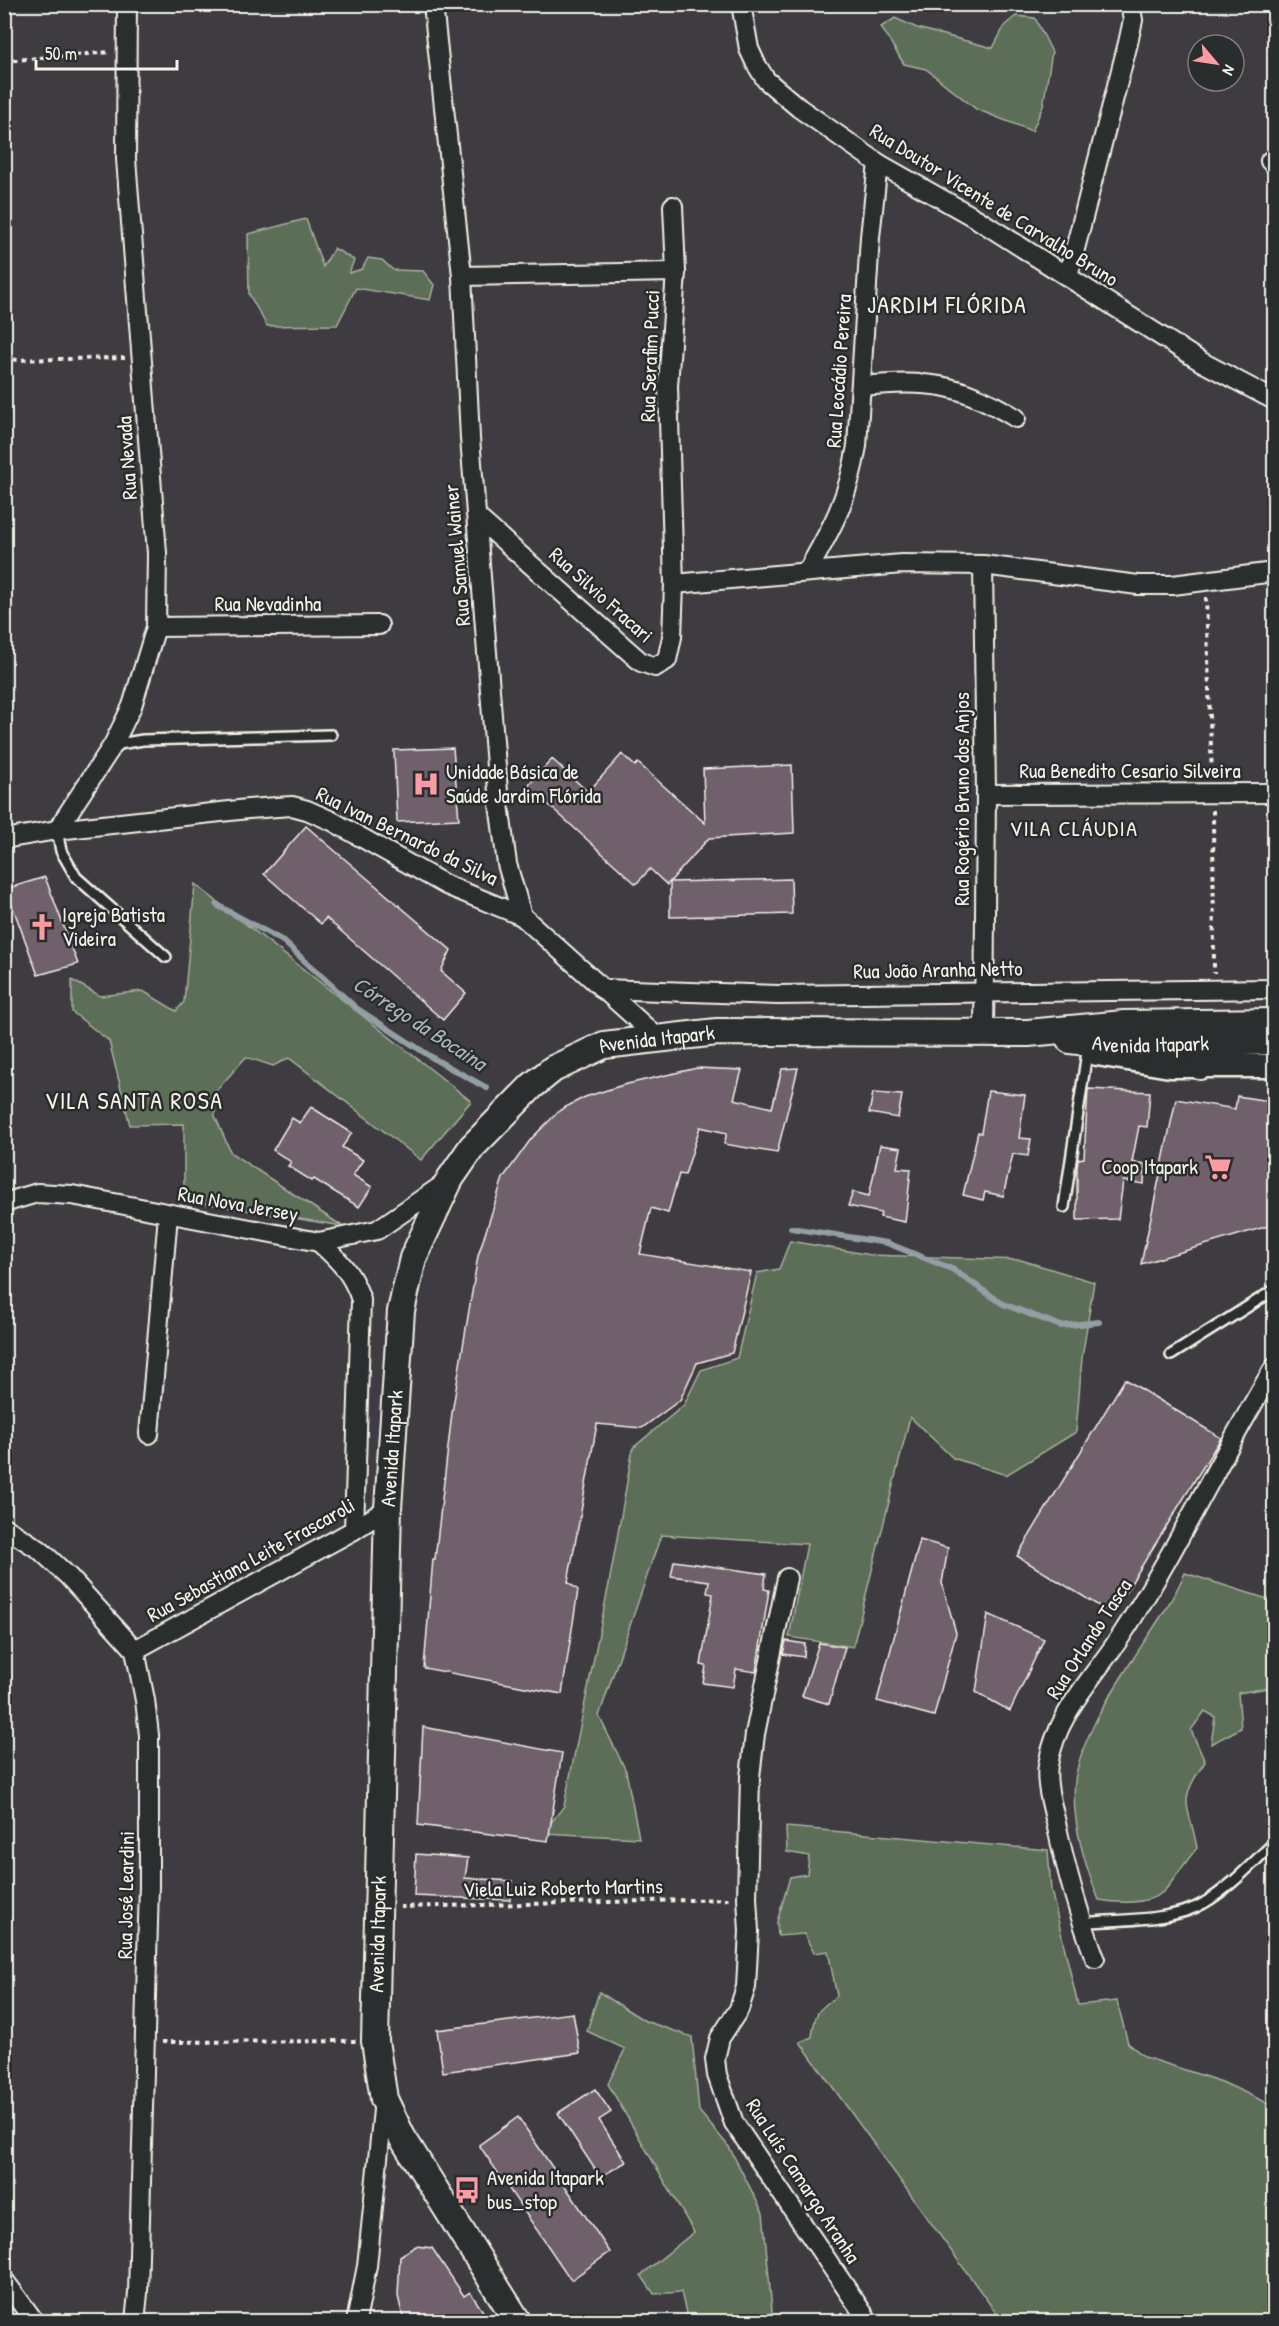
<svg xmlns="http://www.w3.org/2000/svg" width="1279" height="2326" font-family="'Patrick Hand',sans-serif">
<rect width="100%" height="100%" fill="#3f3c41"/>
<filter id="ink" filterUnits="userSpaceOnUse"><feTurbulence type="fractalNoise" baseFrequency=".0167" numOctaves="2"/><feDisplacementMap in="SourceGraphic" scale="12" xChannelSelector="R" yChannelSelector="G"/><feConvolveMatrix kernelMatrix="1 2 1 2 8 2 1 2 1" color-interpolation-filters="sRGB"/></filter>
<g filter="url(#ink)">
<g fill="#5b6e59" stroke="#a8b0a0" stroke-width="1.5">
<path d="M1016 16 1035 18 1052 52 1043 106 1032 131 976 109 926 69 904 64 881 27 895 18 917 28 993 48 1005 25Z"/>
<path d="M306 219 323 267 334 248 354 260 349 273 362 269 368 258 382 260 393 270 423 271 434 285 430 300 356 288 337 325 267 326 249 294 248 234Z"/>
<path d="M195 884 471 1101 421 1160 289 1058 273 1066 246 1057 215 1092V1116L231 1153 342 1226 184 1200V1124L130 1125 109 1041 72 1012V980L100 996 143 991 176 1011 184 1002Z"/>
<path d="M790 1241 871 1255 1021 1260 1094 1282 1082 1358 1076 1432 1006 1475 953 1458 910 1417 853 1647 789 1637 807 1544 661 1535 599 1716 626 1771 639 1838 543 1833 564 1806 609 1584 633 1448 684 1405 701 1370 737 1358 757 1273 779 1269Z"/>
<path d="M1185 1573 1274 1601V1687L1238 1693 1241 1728 1211 1744 1215 1717 1205 1711 1191 1730 1205 1762C1176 1803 1189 1803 1197 1848 1187 1859 1171 1885 1163 1892 1148 1905 1117 1903 1099 1900 1084 1863 1069 1815 1076 1774 1083 1737 1108 1698 1128 1667 1148 1634 1169 1609 1185 1573Z"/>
<path d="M786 1827 1048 1850 1051 1890 1078 2005 1117 2001 1128 2043 1145 2057 1222 2082 1274 2106V2321H1002L800 2042 812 2037C815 2012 817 2010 837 1996L828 1951 814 1953 804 1934 778 1936 777 1922 790 1877 807 1874 809 1856 787 1852Z"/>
<path d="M599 1992 645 2021 692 2037 699 2111 729 2147 763 2213 773 2321H688L681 2292 654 2294 641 2275 694 2232 608 2084 625 2049 587 2031Z"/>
</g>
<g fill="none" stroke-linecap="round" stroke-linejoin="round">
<g stroke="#939fa4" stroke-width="6">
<path d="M217 905 283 941 356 1008 436 1060 487 1088"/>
<path d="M791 1228 887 1243 952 1269 1003 1304 1061 1326 1099 1322"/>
</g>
</g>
<g fill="#70606c" stroke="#f4f1e8" stroke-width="1.5">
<path d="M453 748 459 819 397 822 394 750Z"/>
<path d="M622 754 635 766 638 763 705 823 703 769 792 765 794 833 709 838 667 885 650 869 636 884 528 786 552 759 588 792Z"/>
<path d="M306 826 451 950 441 971 466 993 443 1020 326 918 321 924 264 874Z"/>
<path d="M45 877 78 964 38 975 6 889Z"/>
<path d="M791 879 792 914 670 917V882Z"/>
<path d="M697 1068 742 1070 734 1099 772 1108 782 1069 798 1068 777 1153 724 1144 727 1133 700 1127 685 1175 679 1174 668 1213 651 1208 640 1254 751 1272 732 1353 697 1363 680 1400 642 1428 597 1424 568 1582 578 1590 562 1694 424 1668 433 1559H435L452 1413 478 1256 503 1178 531 1139 560 1110 585 1097 623 1085Z"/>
<path d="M1088 1089 1150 1092 1147 1127 1139 1126 1132 1162 1145 1164 1144 1184 1123 1181 1118 1219 1077 1220V1167L1078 1159 1084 1158Z"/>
<path d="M988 1091 1025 1095 1019 1138 1031 1139 1028 1156 1013 1154 1003 1196 985 1192 983 1200 963 1195 978 1132 981 1133Z"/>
<path d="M873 1093 902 1095 898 1118 869 1113Z"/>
<path d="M1237 1096 1275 1102V1224L1141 1264 1176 1099 1235 1109Z"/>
<path d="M311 1107 352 1133 342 1147 363 1160 353 1175 372 1187 359 1207 314 1179 312 1181 288 1166 291 1162 273 1150 292 1118 300 1123Z"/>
<path d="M880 1145 901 1148 897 1168 911 1169 905 1222 880 1217 881 1213 848 1206 853 1192 869 1196Z"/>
<path d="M1125 1379 1221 1438 1112 1614 1017 1556Z"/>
<path d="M920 1540 948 1548 942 1583 956 1633 934 1716 877 1701Z"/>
<path d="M674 1561 766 1574 764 1589 769 1590 756 1672 736 1669 733 1687 703 1683 706 1666 701 1665 713 1594 707 1593 709 1581 671 1576Z"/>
<path d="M988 1614 1044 1639 1010 1711 976 1692Z"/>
<path d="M786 1641 805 1644 804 1657 783 1654Z"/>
<path d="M819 1643 845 1647 829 1704 802 1696Z"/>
<path d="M423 1727 562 1753 548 1841 418 1825Z"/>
<path d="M416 1854 468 1858 465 1878 512 1881 510 1900 414 1896Z"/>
<path d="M573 2013 580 2053 443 2072 437 2030Z"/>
<path d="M595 2089 611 2112 599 2120 626 2162 600 2177 558 2113Z"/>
<path d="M518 2117 610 2252 571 2280 479 2145Z"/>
<path d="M416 2246 432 2248 464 2296 470 2292 490 2322H404L398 2296 400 2256Z"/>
</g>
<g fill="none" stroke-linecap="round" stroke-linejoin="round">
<defs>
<g id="service">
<path d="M113 745 143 740 331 735"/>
<path d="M57 830 61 851 76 877 166 957"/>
<path d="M1064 1207 1087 1052"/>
<path d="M1171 1355 1274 1290"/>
<path d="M1082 1923C1118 1919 1173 1922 1204 1903 1230 1888 1252 1863 1274 1843"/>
</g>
<g id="minor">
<path d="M433 4 462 276 470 438 499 804 507 864 522 916 659 1039"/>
<path d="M741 4 749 49 756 64 766 80 799 108 878 163 977 219 1200 361 1274 400"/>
<path d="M1270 161 1274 164"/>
<path d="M673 206 676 272"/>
<path d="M462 276 676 272 668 386 674 584 672 637 667 660 655 667 641 662 477 517"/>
<path d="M1068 276 1128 43 1133 20 1130 4"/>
<path d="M861 386C928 380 958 382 1016 418"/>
<path d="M983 565 986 794 984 1034"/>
<path d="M807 572C833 526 848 499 857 446L870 237 878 163"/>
<path d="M674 584 902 564 983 565 1138 585H1173L1274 572"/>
<path d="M156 627 379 625"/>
<path d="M986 794 1274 793"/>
<path d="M57 830 113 745 132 706 156 627 157 553 126 159 127 4"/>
<path d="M4 839 57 830 248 809 292 806 307 810 332 821 446 885 522 916"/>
<path d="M602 989 778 995 1274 989"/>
<path d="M4 1203 37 1193 72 1195 319 1242 377 1230 447 1182"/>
<path d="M319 1242C339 1260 353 1274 361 1300L354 1530"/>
<path d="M149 1434 168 1215"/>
<path d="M4 1527 40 1550 69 1577 135 1650 145 1700 149 1735V1885L138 2293 135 2322"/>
<path d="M787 1578 755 1734 750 1777 747 1898 749 1931 746 1987 739 2009 720 2038 715 2059 717 2075 734 2123 869 2322"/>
<path d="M135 1650 354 1530 388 1508"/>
<path d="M1095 1958C1078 1913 1066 1869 1056 1823 1052 1805 1045 1783 1048 1765 1056 1714 1094 1677 1121 1636 1177 1550 1221 1455 1274 1368"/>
<path d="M4 2280 35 2322"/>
<path d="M356 2322 367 2266 384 2100"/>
</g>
<path id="tertiary" d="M1097 1054 1170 1066H1274"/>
<g id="secondary">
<path d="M1199 1026 1200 1066"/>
<path id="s1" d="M1070 1040 1122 1046 1274 1041"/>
<path id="s2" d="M518 2322 402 2137 384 2099 375 2041 388 1508 401 1311 413 1258 450 1179 472 1147 532 1086 553 1069 604 1045 717 1032 1028 1033 1124 1024 1274 1022"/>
</g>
</defs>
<use href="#service" stroke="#f4f1e8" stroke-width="14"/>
<use href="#minor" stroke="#f4f1e8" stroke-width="22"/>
<use href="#tertiary" stroke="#f4f1e8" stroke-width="27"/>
<use href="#secondary" stroke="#f4f1e8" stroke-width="30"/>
<g stroke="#f4f1e8" stroke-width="4" stroke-dasharray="4.5 4.5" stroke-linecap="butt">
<path d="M4 61 111 52"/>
<path d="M4 360 125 358"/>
<path d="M1206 597 1212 778"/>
<path d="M1213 810 1214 973"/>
<path d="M400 1907 731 1899"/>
<path d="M162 2042 356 2041"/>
</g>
<use href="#service" stroke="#2a2d2e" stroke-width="9"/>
<use href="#minor" stroke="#2a2d2e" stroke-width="18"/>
<use href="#tertiary" stroke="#2a2d2e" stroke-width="22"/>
<use href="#secondary" stroke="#2a2d2e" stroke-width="26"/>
</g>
</g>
<defs>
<symbol id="hospital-bare" viewBox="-9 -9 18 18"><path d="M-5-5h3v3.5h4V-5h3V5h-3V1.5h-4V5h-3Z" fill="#ff9aa2" stroke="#2a2d2e" stroke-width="2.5" paint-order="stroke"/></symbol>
<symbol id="church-bare" viewBox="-9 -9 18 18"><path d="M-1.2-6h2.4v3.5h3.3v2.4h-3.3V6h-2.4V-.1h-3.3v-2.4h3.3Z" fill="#ff9aa2" stroke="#2a2d2e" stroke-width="2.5" paint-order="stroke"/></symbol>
<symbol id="supermarket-bare" viewBox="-9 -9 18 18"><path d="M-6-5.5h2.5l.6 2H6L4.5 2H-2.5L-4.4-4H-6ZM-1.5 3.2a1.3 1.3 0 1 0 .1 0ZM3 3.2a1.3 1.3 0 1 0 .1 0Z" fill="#ff9aa2" stroke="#2a2d2e" stroke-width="2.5" paint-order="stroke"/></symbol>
<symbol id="bus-bare" viewBox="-9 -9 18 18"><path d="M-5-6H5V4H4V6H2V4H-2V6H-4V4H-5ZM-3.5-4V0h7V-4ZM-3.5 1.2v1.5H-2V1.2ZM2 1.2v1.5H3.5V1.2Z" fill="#ff9aa2" stroke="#2a2d2e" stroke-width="2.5" paint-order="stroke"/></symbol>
</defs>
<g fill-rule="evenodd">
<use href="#hospital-bare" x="407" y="765" width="38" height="38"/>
<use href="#church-bare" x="23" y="908" width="38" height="38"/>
<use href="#supermarket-bare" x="1199" y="1148" width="38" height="38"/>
<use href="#bus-bare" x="448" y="2171" width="38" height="38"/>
</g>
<g text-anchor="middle" stroke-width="5" stroke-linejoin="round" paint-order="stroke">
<g font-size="21" fill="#f4f1e8" stroke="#2a2d2e">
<text transform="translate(994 205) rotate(32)" y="7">Rua Doutor Vicente de Carvalho Bruno</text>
<text transform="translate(650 356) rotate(-88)" y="7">Rua Serafim Pucci</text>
<text transform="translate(839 371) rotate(-86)" y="7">Rua Leocádio Pereira</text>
<text transform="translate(127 458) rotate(-94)" y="7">Rua Nevada</text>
<text transform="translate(457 555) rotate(-95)" y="7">Rua Samuel Wainer</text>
<text transform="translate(601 595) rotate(42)" y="7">Rua Silvio Fracari</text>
<text x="268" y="611">Rua Nevadinha</text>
<text x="1130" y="778">Rua Benedito Cesario Silveira</text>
<text transform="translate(962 799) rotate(-90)" y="7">Rua Rogério Bruno dos Anjos</text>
<text transform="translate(407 836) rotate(26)" y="7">Rua Ivan Bernardo da Silva</text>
<text transform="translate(938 970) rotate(-1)" y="7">Rua João Aranha Netto</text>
<text dy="7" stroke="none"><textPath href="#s2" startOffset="1452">Avenida Itapark</textPath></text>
<text dy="7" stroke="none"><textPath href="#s1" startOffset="81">Avenida Itapark</textPath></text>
<text transform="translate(238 1204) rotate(10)" y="7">Rua Nova Jersey</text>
<text dy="7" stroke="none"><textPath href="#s2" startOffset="912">Avenida Itapark</textPath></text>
<text transform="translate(251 1560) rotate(-29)" y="7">Rua Sebastiana Leite Frascaroli</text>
<text transform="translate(1089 1639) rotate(-57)" y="7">Rua Orlando Tasca</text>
<text transform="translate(563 1888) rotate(-1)" y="7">Viela Luiz Roberto Martins</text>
<text transform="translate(126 1895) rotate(-89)" y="7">Rua José Leardini</text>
<text dy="7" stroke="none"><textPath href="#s2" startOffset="426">Avenida Itapark</textPath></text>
<text transform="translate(803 2181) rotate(57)" y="7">Rua Luís Camargo Aranha</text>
</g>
<g font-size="21" fill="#f4f1e8" stroke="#2a2d2e" text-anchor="start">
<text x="446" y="779">Unidade Básica de<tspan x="446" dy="24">Saúde Jardim Flórida</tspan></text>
<text x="62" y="922">Igreja Batista<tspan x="62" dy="24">Videira</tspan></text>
<text x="1198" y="1174" text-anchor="end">Coop Itapark</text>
<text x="487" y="2185">Avenida Itapark<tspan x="487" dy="24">bus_stop</tspan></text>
</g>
<g font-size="22" letter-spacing="1.5" fill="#f4f1e8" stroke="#2a2d2e">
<text x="1074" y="836">VILA CLÁUDIA</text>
</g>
<g font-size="22" font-style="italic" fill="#abb4b5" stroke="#2a2d2e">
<text transform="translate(420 1023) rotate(33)" y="8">Córrego da Bocaina</text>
</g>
<g font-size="24" letter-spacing="1.5" fill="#f4f1e8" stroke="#2a2d2e">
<text x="947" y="313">JARDIM FLÓRIDA</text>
<text x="134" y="1109">VILA SANTA ROSA</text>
</g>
</g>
<rect width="1279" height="2326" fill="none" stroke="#2a2d2e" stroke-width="24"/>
<rect x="12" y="12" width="1255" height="2302" fill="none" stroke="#f4f1e8" stroke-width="2" filter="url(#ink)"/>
<g transform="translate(1216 63) rotate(119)"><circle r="28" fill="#2a2d2e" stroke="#7b7b78" stroke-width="1.5"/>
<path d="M0-4.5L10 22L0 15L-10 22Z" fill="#ff9aa2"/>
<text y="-9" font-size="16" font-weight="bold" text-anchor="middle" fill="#f4f1e8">N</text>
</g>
<path d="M36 60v9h141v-9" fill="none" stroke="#f4f1e8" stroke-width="3"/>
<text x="45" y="60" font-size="18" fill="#f4f1e8" stroke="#2a2d2e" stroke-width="4.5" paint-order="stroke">50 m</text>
</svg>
